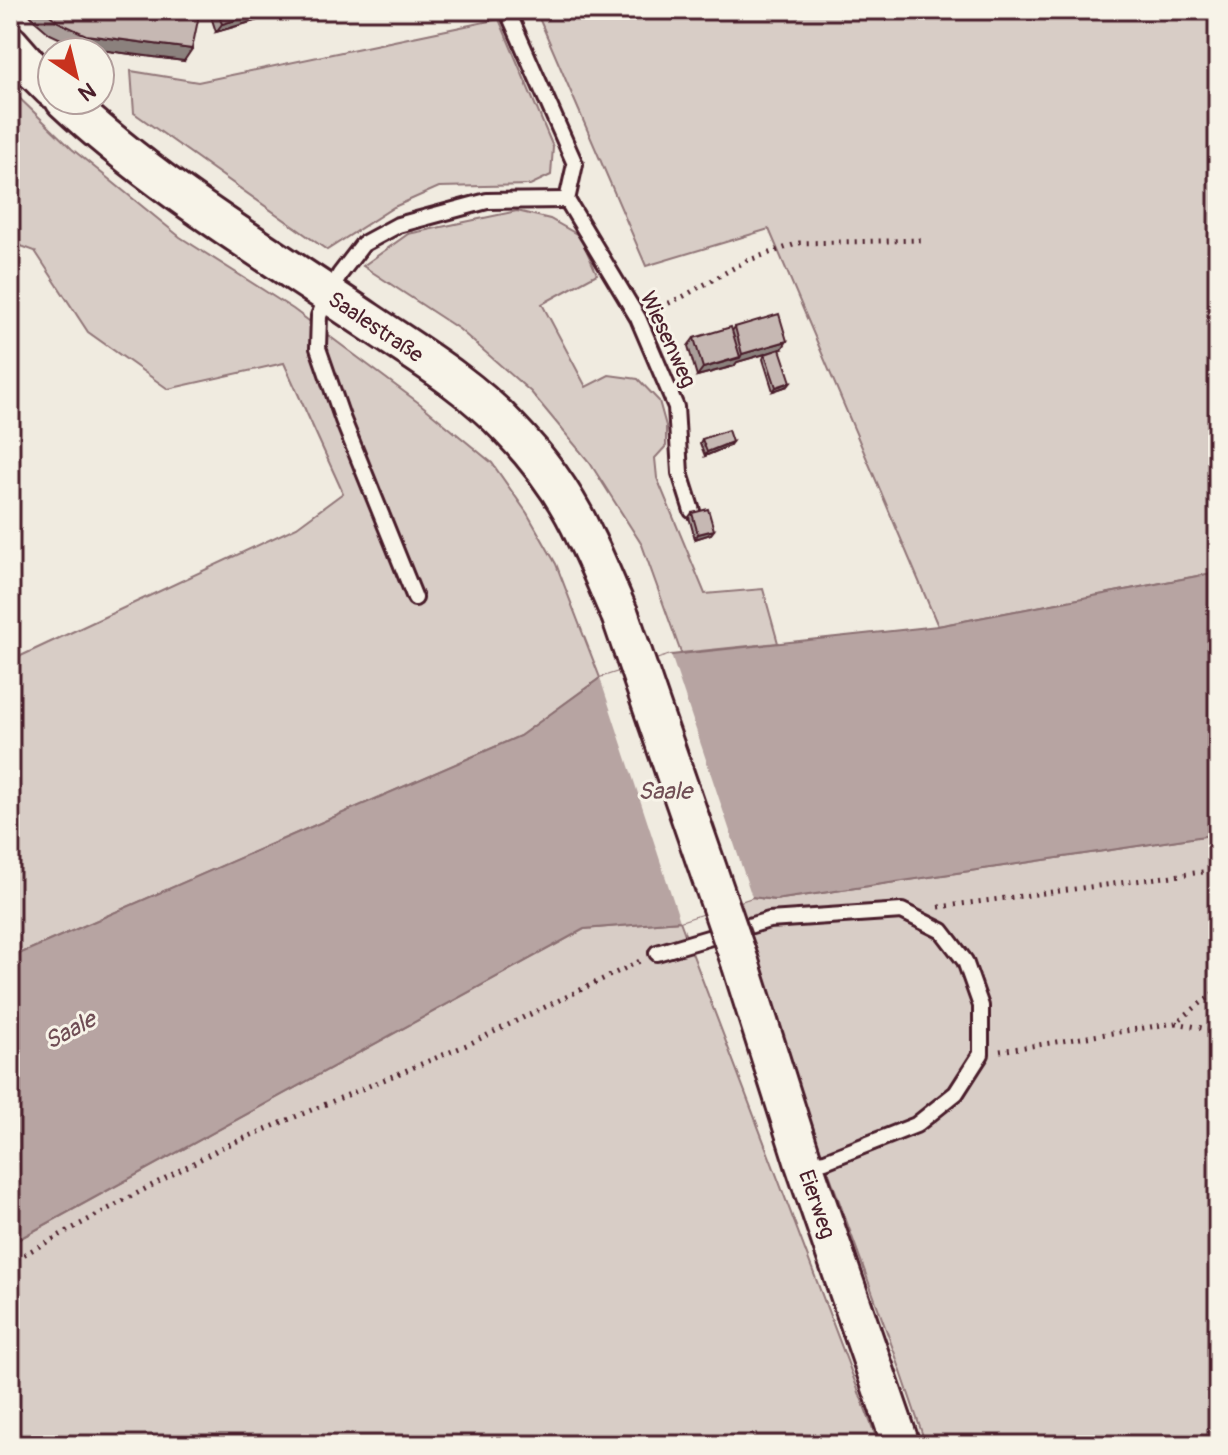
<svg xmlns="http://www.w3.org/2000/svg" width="1228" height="1455" font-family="Pangolin,sans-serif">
<rect width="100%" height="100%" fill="#f0ebe0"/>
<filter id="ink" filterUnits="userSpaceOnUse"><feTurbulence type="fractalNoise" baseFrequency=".0125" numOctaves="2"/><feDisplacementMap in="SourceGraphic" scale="16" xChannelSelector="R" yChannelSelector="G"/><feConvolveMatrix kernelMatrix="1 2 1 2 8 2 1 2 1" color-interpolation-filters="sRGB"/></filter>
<g filter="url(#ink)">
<g fill="#d8cdc6" stroke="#917678" stroke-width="2">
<path d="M537 10H1218V572L938 626 769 229 646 266 536 11Z"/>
<path d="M499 19 553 147 551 175 530 185 439 187 394 207 327 250 134 113 131 71 198 82Z"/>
<path d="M10 89 72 149 180 237 293 309 419 403 492 463 527 513 556 564 600 678 520 736 10 958V661L297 527 343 493 284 363 168 389 88 332 35 251 10 242Z"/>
<path d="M517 211 550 219 580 236 597 274 542 304 586 387 609 375 638 379 659 401 666 426V446L655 458 657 478 705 594 763 589 778 643 681 653 642 545 590 463 531 392 459 329 363 266 408 234Z"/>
<path d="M1218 834V1445H926L896 1357 750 957 736 902 752 897 775 900Z"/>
<path d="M680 921 879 1445H10V1244L584 929Z"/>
</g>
<path fill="#b7a4a2" stroke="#8b6f72" stroke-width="2" d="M1218 572V834L775 900 752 897 680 921 584 929 10 1244V958L520 736 600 678 671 655 938 626Z"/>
<path fill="#f0ebe0" d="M671 655 752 897 680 921 600 678Z"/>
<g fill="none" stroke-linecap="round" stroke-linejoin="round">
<defs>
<g id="service">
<path d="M507 10 575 164 567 200 638 318 676 407 680 473 692 511"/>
<path d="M415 598 343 420 318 348 319 316 328 294 340 274 363 244 398 225 487 201 567 200"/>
<path d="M657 953 769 920 902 911 942 931 965 961 981 1006V1054L956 1093 916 1125 825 1161 804 1164"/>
</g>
<g id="tertiary">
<path d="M10 44 31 68 52 89"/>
<path id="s1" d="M64 100C155 186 265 251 368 321 417 354 469 385 509 428 539 459 567 497 585 537 598 562 608 589 620 615"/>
<path id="s2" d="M740 962 804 1164 901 1445"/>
</g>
</defs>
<use href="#service" stroke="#4a1f2b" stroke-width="20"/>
<use href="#tertiary" stroke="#4a1f2b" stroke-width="42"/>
<g stroke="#4a1f2b" stroke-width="5" stroke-dasharray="2 6" stroke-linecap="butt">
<path d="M654 310 684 296 746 261 799 243 926 240"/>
<path d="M939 907 1218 870"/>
<path d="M1176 1023 1218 1031"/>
<path d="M1000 1051 1175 1023 1218 990"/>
<path d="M10 1262 221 1148 469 1044 642 960"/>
</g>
<use href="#service" stroke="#f7f3e8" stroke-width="14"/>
<use href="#tertiary" stroke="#f7f3e8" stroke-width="36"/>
<defs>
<path id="tertiary-bridge" d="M620 615 740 962"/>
</defs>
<use href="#tertiary-bridge" stroke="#4a1f2b" stroke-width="42" stroke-linecap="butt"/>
<use href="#tertiary-bridge" stroke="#f7f3e8" stroke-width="36"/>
</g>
<g fill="#aa9e9a" stroke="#4a1f2b" stroke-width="2">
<path d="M26 10H170L184 61 78 47 50 34 35 21Z"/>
<path d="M209 10H279L275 15 216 32Z"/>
<path d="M735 327 782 349 737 362 734 366 697 376 688 346 694 338 732 331Z"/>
<path d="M765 354 791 382 788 386 773 391 763 359Z"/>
<path d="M702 439 732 442 729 446 705 456 700 443Z"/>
<path d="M692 513 714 530 711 534 695 539 689 517Z"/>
</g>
<g fill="#8b817d" stroke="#4a1f2b" stroke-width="2">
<path d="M270 10H279L275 15 216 32 222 24Z"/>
<path d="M86 35 192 49 184 61 78 47Z"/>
<path d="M787 341 782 349 737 362 734 366 697 376 703 368 740 358 742 354Z"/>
<path d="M791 382 788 386 773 391 776 387Z"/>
<path d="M732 442 729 446 705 456 707 452Z"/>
<path d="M714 530 711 534 695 539 698 534Z"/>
</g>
<g fill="#c6b8b3" stroke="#4a1f2b" stroke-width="2">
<path d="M44 10H170L199 15 192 49 86 35 58 22Z"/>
<path d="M217 10H270L222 24Z"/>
<path d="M779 314 787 341 742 354 735 327Z"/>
<path d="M731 327 740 357 703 368 694 338Z"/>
<path d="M780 349 791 382 776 387 765 354Z"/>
<path d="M728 430 732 442 707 452 702 439Z"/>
<path d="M708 509 714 530 698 534 692 513Z"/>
</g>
</g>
<g text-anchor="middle" stroke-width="6" stroke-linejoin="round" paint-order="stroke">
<g font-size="22" fill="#4a1f2b" stroke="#f7f3e8">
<text dy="8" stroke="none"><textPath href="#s1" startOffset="386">Saalestraße</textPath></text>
<text transform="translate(669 339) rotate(65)" y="8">Wiesenweg</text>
<text dy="8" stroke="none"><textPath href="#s2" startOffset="254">Eierweg</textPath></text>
</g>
<g font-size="24" font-style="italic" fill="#704e55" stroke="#f7f3e8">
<text x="665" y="799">Saale</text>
<text transform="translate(70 1030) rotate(-28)" y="8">Saale</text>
</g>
</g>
<rect width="1228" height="1455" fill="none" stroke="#f7f3e8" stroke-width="40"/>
<rect x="20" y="20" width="1188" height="1415" fill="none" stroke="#4a1f2b" stroke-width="3" filter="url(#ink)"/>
<g transform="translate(76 76) rotate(145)"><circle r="38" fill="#f7f3e8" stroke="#b29e9c" stroke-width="2"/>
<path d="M0-6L14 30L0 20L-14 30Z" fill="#c8321e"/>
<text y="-12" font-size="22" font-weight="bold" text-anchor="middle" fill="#4a1f2b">N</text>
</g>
</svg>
